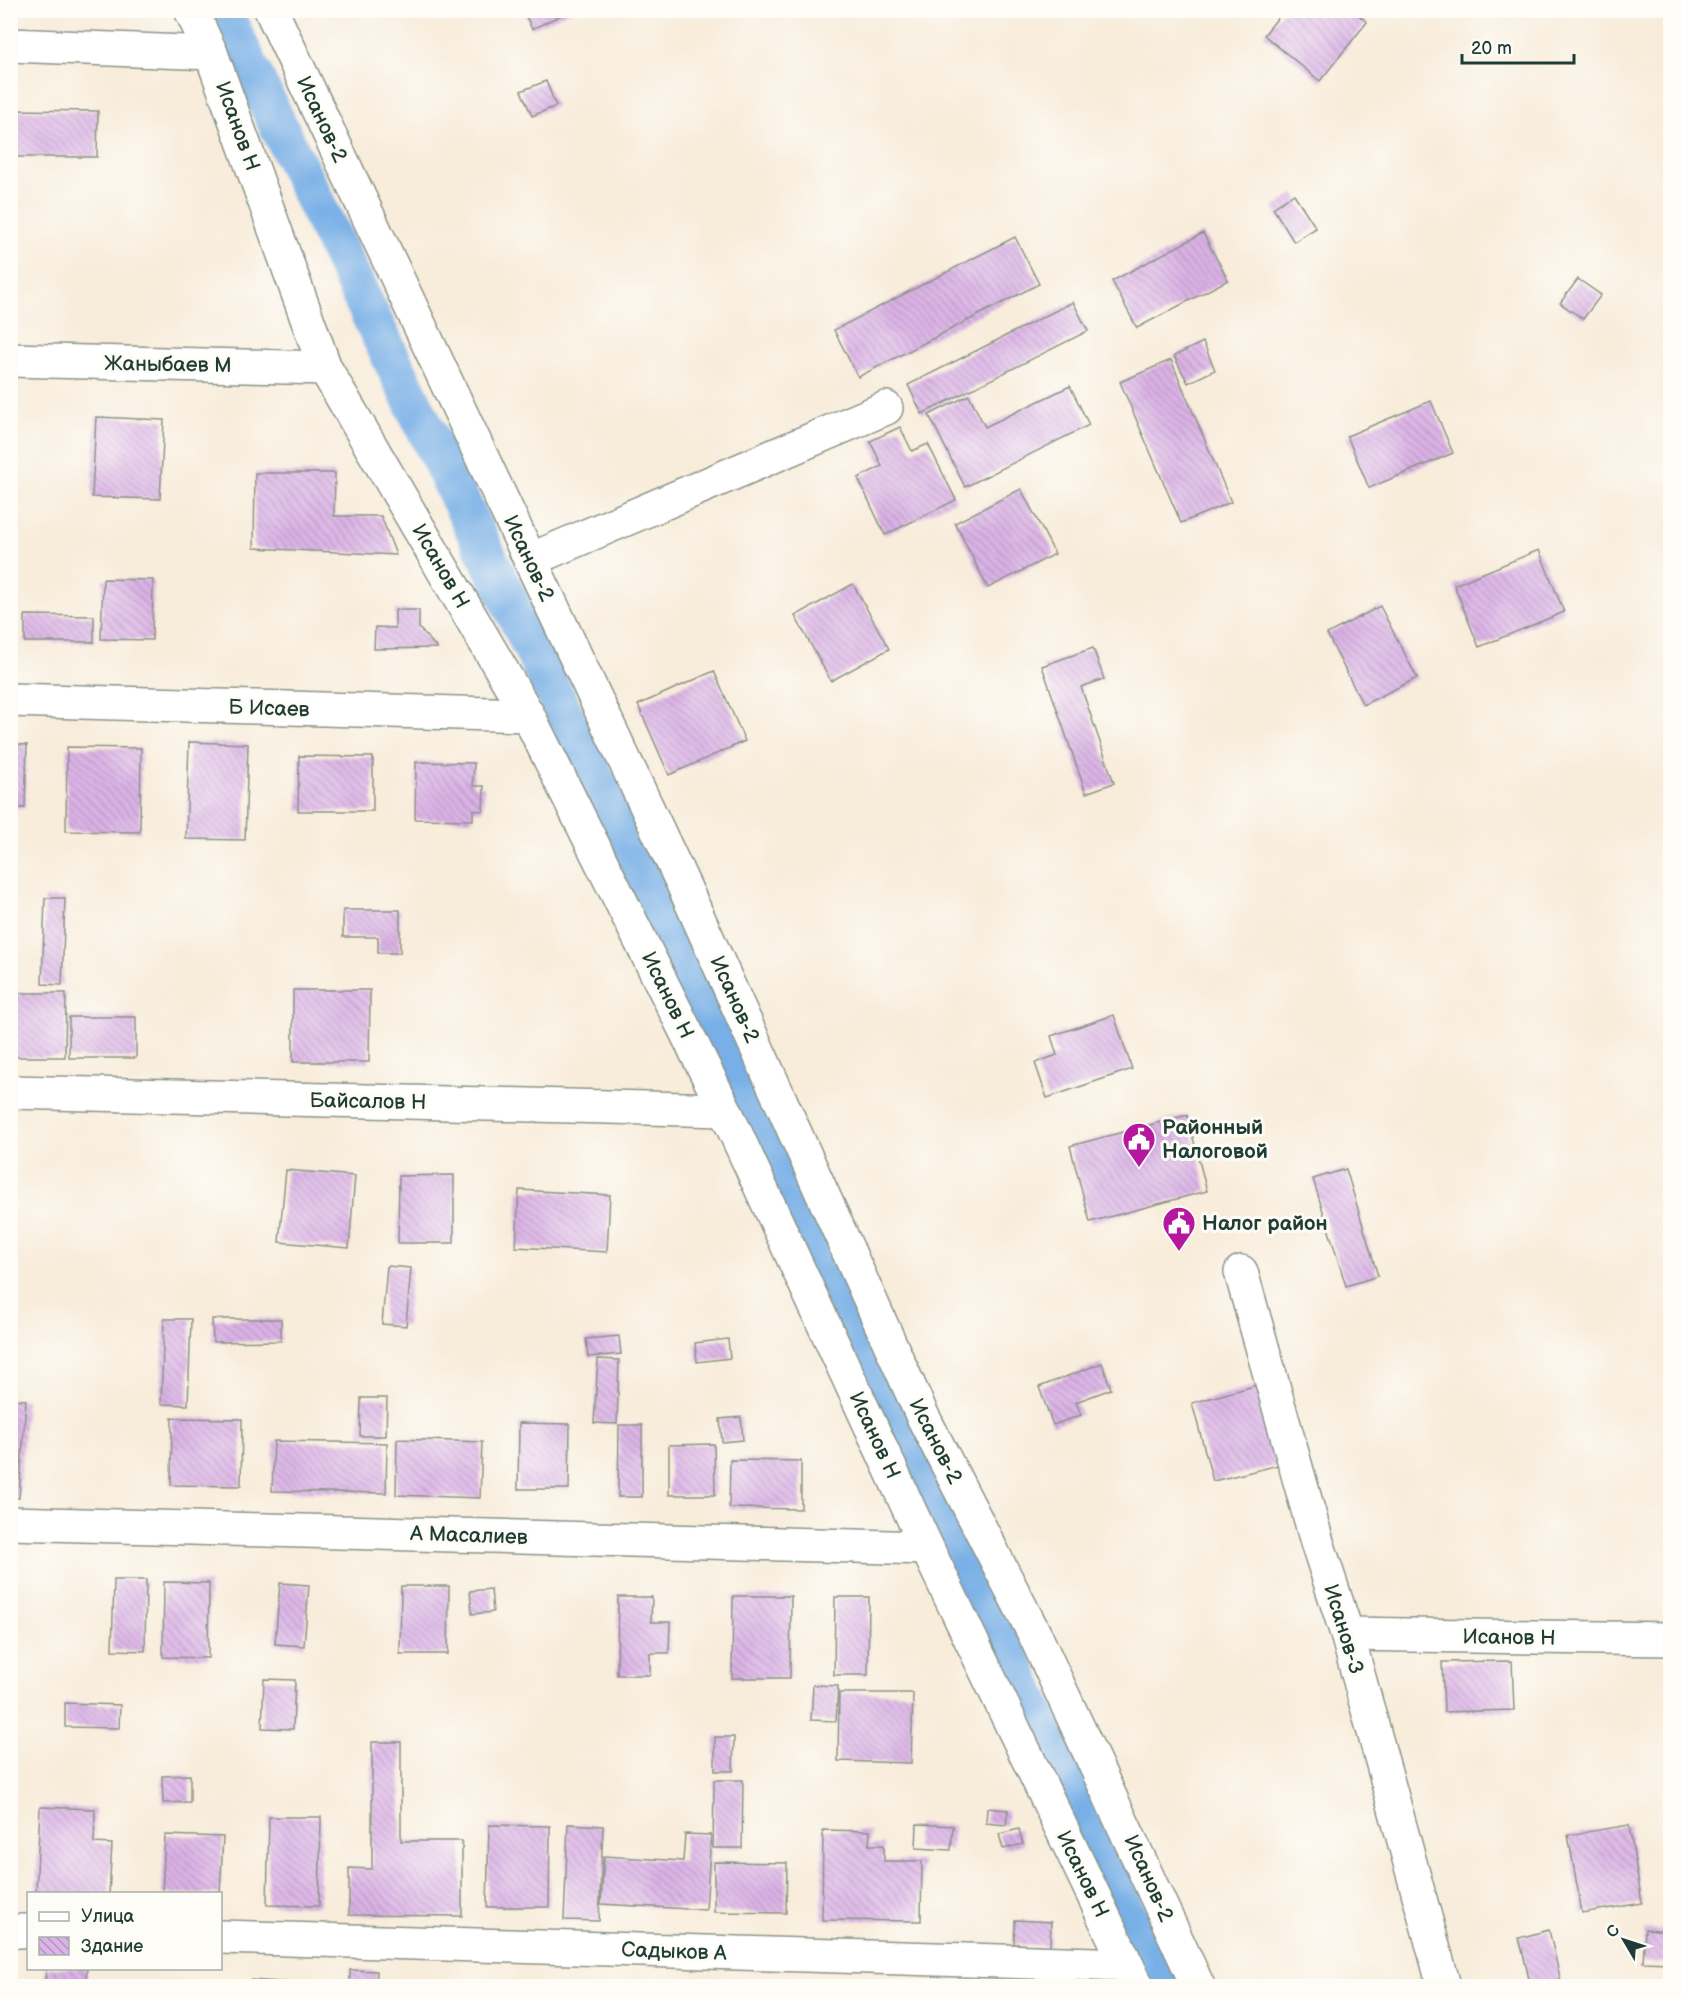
<svg xmlns="http://www.w3.org/2000/svg" width="1681" height="1997" font-family="'Balsamiq Sans',sans-serif">
<defs>
<pattern id="building-back-hatch" width="6" height="6" patternUnits="userSpaceOnUse" patternTransform="scale(1.5)"><rect width="6" height="6" fill="#dcb3e7"/><path d="M-1 5l2 2M0 0l6 6M5-1l2 2" fill="none" stroke="#b293bc"/></pattern>
</defs>
<rect width="100%" height="100%" fill="#fdfcf7"/>
<filter id="ink" filterUnits="userSpaceOnUse"><feTurbulence type="fractalNoise" baseFrequency=".0167" numOctaves="2"/><feDisplacementMap in="SourceGraphic" scale="12" xChannelSelector="R" yChannelSelector="G"/><feConvolveMatrix kernelMatrix="1 2 1 2 8 2 1 2 1" color-interpolation-filters="sRGB"/></filter>
<filter id="wash" filterUnits="userSpaceOnUse"><feTurbulence type="fractalNoise" baseFrequency=".008" numOctaves="4" result="noise"/><feDisplacementMap in="SourceGraphic" scale="24" xChannelSelector="R" yChannelSelector="G"/><feGaussianBlur stdDeviation="1.35" result="paint"/><feColorMatrix in="noise" values="0 0 0 0 0 0 0 0 0 0 0 0 0 0 0 0 0 1.4 0 .05"/><feComposite in="paint" operator="in"/></filter>
<g filter="url(#wash)">
<rect width="100%" height="100%" fill="#f8ecda"/>
<g fill="none" stroke-linecap="round" stroke-linejoin="round">
<path stroke="#77afe6" stroke-width="39" d="M222 10 602 792 904 1425 1161 1986"/>
</g>
<g id="blocks">
<g fill="url(#building-back-hatch)">
<path d="M523 10H572L532 29Z"/>
<path d="M1284 10H1352L1367 22 1320 81 1264 35Z"/>
<path d="M546 81 556 106 532 116 521 91Z"/>
<path d="M10 110 98 111 97 157H14V177H10Z"/>
<path d="M1294 194 1316 228 1294 242 1273 208Z"/>
<path d="M10 222H15L12 299H10Z"/>
<path d="M1203 233 1228 280 1137 328 1112 281Z"/>
<path d="M1015 237 1039 284 858 377 834 330Z"/>
<path d="M1578 279 1601 295 1583 319 1560 303Z"/>
<path d="M1073 302 1088 331 922 414 908 385Z"/>
<path d="M1203 342 1215 370 1188 383 1174 356Z"/>
<path d="M1171 360 1231 502 1181 523 1120 382Z"/>
<path d="M1070 386 1089 425 965 487 929 415 969 395 985 427Z"/>
<path d="M1431 401 1453 453 1369 488 1347 436Z"/>
<path d="M96 417 164 420 160 499 92 497Z"/>
<path d="M900 427 912 451 928 444 956 500 885 535 858 478 882 466 870 441Z"/>
<path d="M255 473H335L334 516H381L396 555 254 548Z"/>
<path d="M1021 489 1055 554 988 588 955 523Z"/>
<path d="M1539 550 1564 612 1479 647 1454 585Z"/>
<path d="M103 579 153 580 152 640 101 639Z"/>
<path d="M853 584 889 649 831 681 795 616Z"/>
<path d="M1380 606 1417 678 1363 705 1327 634Z"/>
<path d="M395 610H419V628L437 648 374 649 375 627 395 628Z"/>
<path d="M25 615 94 616V642H25Z"/>
<path d="M1093 648 1104 679 1081 687 1114 783 1086 793 1042 666Z"/>
<path d="M714 671 745 741 669 775 638 705Z"/>
<path d="M189 742 248 744 245 840 186 839Z"/>
<path d="M10 744 27 745 25 808H10Z"/>
<path d="M67 747 141 748 140 832 66 831Z"/>
<path d="M299 756 373 757V811H298Z"/>
<path d="M416 762 474 763 473 786H484L483 811 473 810V820L415 819Z"/>
<path d="M45 898H65L62 985 42 984Z"/>
<path d="M343 910H400V953H378V937H343Z"/>
<path d="M293 990H370L369 1062H293Z"/>
<path d="M10 993H66L65 1057H10Z"/>
<path d="M1114 1015 1132 1069 1047 1098 1035 1063 1057 1055 1051 1036Z"/>
<rect x="69" y="1017" width="67" height="41"/>
<path d="M1187 1115 1207 1191 1090 1222 1070 1146Z"/>
<path d="M1346 1169 1378 1276 1346 1286 1313 1179Z"/>
<path d="M286 1170 355 1176 349 1248 279 1242Z"/>
<path d="M454 1175V1243H398L399 1176Z"/>
<path d="M519 1190 610 1195 607 1252 516 1247Z"/>
<path d="M387 1266 411 1268 406 1326 382 1324Z"/>
<path d="M164 1319H191L188 1405 161 1404Z"/>
<path d="M212 1319H281V1341L213 1342Z"/>
<path d="M619 1336 621 1354 588 1357 586 1339Z"/>
<path d="M728 1339 730 1358 697 1362 695 1343Z"/>
<path d="M598 1359 619 1360 617 1424 594 1423Z"/>
<path d="M1102 1363 1111 1389 1076 1402 1081 1415 1053 1425 1039 1387Z"/>
<path d="M1265 1383 1287 1463 1213 1481 1192 1403Z"/>
<path d="M361 1398H387L386 1436H360Z"/>
<path d="M10 1399 26 1400 19 1498 10 1497Z"/>
<path d="M741 1417 743 1440 722 1442 720 1419Z"/>
<path d="M172 1418 242 1419 241 1486 171 1485Z"/>
<path d="M519 1423 570 1424 569 1489H518Z"/>
<path d="M619 1425H642V1497H618Z"/>
<path d="M397 1439 482 1442 480 1498 396 1495Z"/>
<path d="M274 1441 387 1443 386 1493 272 1491Z"/>
<path d="M714 1444 715 1495H669V1445Z"/>
<path d="M730 1460 801 1461V1509L729 1508Z"/>
<path d="M114 1580H146L145 1651 112 1650Z"/>
<path d="M164 1582 209 1583 208 1658 163 1657Z"/>
<path d="M280 1583 309 1585 304 1646 275 1644Z"/>
<path d="M401 1586H449L448 1654H400Z"/>
<path d="M491 1589 493 1612 472 1614 470 1591Z"/>
<path d="M733 1596H791L790 1678H732Z"/>
<path d="M618 1597H652L651 1622H670L669 1653H650V1675H617Z"/>
<path d="M835 1597H869L868 1675H834Z"/>
<path d="M1512 1661 1514 1710 1444 1712 1442 1662Z"/>
<path d="M264 1679 295 1680 293 1729 262 1728Z"/>
<path d="M813 1685 838 1686 836 1721 811 1720Z"/>
<path d="M839 1693H913L911 1763 838 1761Z"/>
<path d="M65 1703 120 1705 119 1728 65 1727Z"/>
<path d="M715 1737H734L733 1771H715Z"/>
<path d="M372 1742H401V1841H462V1916L349 1915V1868L372 1869Z"/>
<path d="M190 1775V1802L163 1803 162 1776Z"/>
<path d="M714 1780H743L742 1848H713Z"/>
<path d="M40 1807 95 1809 94 1843 112 1844 109 1894H36Z"/>
<path d="M987 1808 1008 1810 1006 1825 986 1823Z"/>
<path d="M269 1817H321L319 1906 267 1905Z"/>
<path d="M568 1824 603 1826 599 1921 564 1920Z"/>
<path d="M917 1824 953 1826 951 1850 916 1848Z"/>
<path d="M489 1825 550 1826 549 1907H487Z"/>
<path d="M1629 1825 1642 1903 1582 1913 1568 1835Z"/>
<path d="M1019 1829 1023 1844 1003 1849 999 1834Z"/>
<path d="M823 1830 870 1831 869 1845H884V1861H922L921 1921 822 1920Z"/>
<path d="M685 1834 711 1835 706 1910 601 1904 604 1856 683 1861Z"/>
<path d="M165 1835 223 1837 220 1894H162Z"/>
<path d="M714 1862 787 1863 786 1913 714 1912Z"/>
<path d="M1015 1920 1051 1922 1050 1946 1014 1944Z"/>
<path d="M1645 1929 1670 1931V1963L1643 1962Z"/>
<path d="M1549 1930 1562 1986H1531L1519 1938Z"/>
<path d="M46 1968H87L86 1986H45Z"/>
<path d="M350 1970 377 1971 376 1986H350Z"/>
<path d="M250 1980 311 1984V1986H250Z"/>
<path d="M168 1982 229 1983V1986H168Z"/>
</g>
</g>
</g>
<g filter="url(#ink)">
<use href="#blocks" fill-opacity="0" stroke="#8c9487" stroke-width="1.5"/>
<g fill="none" stroke-linecap="round" stroke-linejoin="round">
<defs>
<g id="street">
<path d="M191 10 211 53 325 368 528 715 725 1110 927 1548 1137 1986"/>
<path d="M271 10 683 884 922 1415 1035 1635 1198 1986"/>
<path d="M10 45 211 53"/>
<path d="M10 360 325 368"/>
<path d="M530 560 886 408"/>
<path d="M10 700 528 715"/>
<path d="M10 1092 725 1110"/>
<path d="M1241 1272 1317 1542 1347 1634 1444 1986"/>
<path d="M10 1523 927 1548"/>
<path d="M1347 1634 1670 1639"/>
<path d="M10 1931H28"/>
<path d="M220 1937 1127 1965"/>
</g>
</defs>
<use href="#street" stroke="#8c9487" stroke-width="36"/>
<use href="#street" stroke="#fff" stroke-width="33"/>
</g>
</g>
<defs>
<symbol id="civic-pin" viewBox="-11 -11 22 30"><path d="M0 17L-7.5 6A9.5 9.5 0 1 1 7.5 6Z" fill="#b5179e" stroke="#fdfcf7"/><path d="M-.6-6.5H3V-4.5H.6V-3L4-1V1h2V6H-6V1h2V-1L-.6-3ZM-1.2 2.5V6h2.4V2.5Z" fill="#fff"/></symbol>
</defs>
<g fill-rule="evenodd">
<use href="#civic-pin" x="1120" y="1120" width="38" height="52"/>
<use href="#civic-pin" x="1160" y="1204" width="38" height="52"/>
</g>
<g text-anchor="middle" stroke-width="6" stroke-linejoin="round" paint-order="stroke">
<g font-size="21" fill="#1f3d34" stroke="#fdfcf7">
<text transform="translate(322 119) rotate(65)" y="7">Исанов-2</text>
<text transform="translate(238 126) rotate(70)" y="7">Исанов Н</text>
<text transform="translate(168 364) rotate(1)" y="7">Жаныбаев М</text>
<text transform="translate(529 558) rotate(65)" y="7">Исанов-2</text>
<text transform="translate(441 566) rotate(60)" y="7">Исанов Н</text>
<text transform="translate(269 708) rotate(2)" y="7">Б Исаев</text>
<text transform="translate(668 995) rotate(64)" y="7">Исанов Н</text>
<text transform="translate(735 999) rotate(66)" y="7">Исанов-2</text>
<text transform="translate(368 1101) rotate(1)" y="7">Байсалов Н</text>
<text transform="translate(875 1435) rotate(65)" y="7">Исанов Н</text>
<text transform="translate(936 1441) rotate(63)" y="7">Исанов-2</text>
<text transform="translate(469 1535) rotate(2)" y="7">А Масалиев</text>
<text transform="translate(1344 1629) rotate(73)" y="7">Исанов-3</text>
<text transform="translate(1509 1637) rotate(1)" y="7">Исанов Н</text>
<text transform="translate(1083 1874) rotate(64)" y="7">Исанов Н</text>
<text transform="translate(1149 1878) rotate(66)" y="7">Исанов-2</text>
<text transform="translate(674 1951) rotate(2)" y="7">Садыков А</text>
</g>
<g font-size="21" font-weight="bold" fill="#1f3d34" stroke="#fdfcf7" text-anchor="start">
<text x="1162" y="1134">Районный<tspan x="1162" dy="24">Налоговой</tspan></text>
<text x="1202" y="1230">Налог район</text>
</g>
</g>
<rect width="1681" height="1997" fill="none" stroke="#fdfcf7" stroke-width="36"/>
<rect x="27" y="1892" width="195" height="78" fill="#fdfcf7" stroke="#a4b0a9" stroke-width="1.5"/>
<rect x="39" y="1912" width="30" height="9" fill="#ffffff" stroke="#a4b0a9" stroke-width="1.5"/>
<text x="81" y="1922" font-size="18" fill="#1f3d34">Улица</text>
<rect x="39" y="1937" width="30" height="18" fill="url(#building-back-hatch)" stroke="#a4b0a9" stroke-width="1.5"/>
<text x="81" y="1952" font-size="18" fill="#1f3d34">Здание</text>
<g transform="translate(1624 1940) rotate(309)" stroke="#fdfcf7" stroke-width="4.5" paint-order="stroke">
<path d="M0-4.5L10 22L0 15L-10 22Z" fill="#1f3d34"/>
<text y="-9" font-size="16" font-weight="bold" text-anchor="middle" fill="#1f3d34">С</text>
</g>
<path d="M1462 54v9h112v-9" fill="none" stroke="#1f3d34" stroke-width="3"/>
<text x="1471" y="54" font-size="18" fill="#1f3d34" stroke="#fdfcf7" stroke-width="4.5" paint-order="stroke">20 m</text>
</svg>
